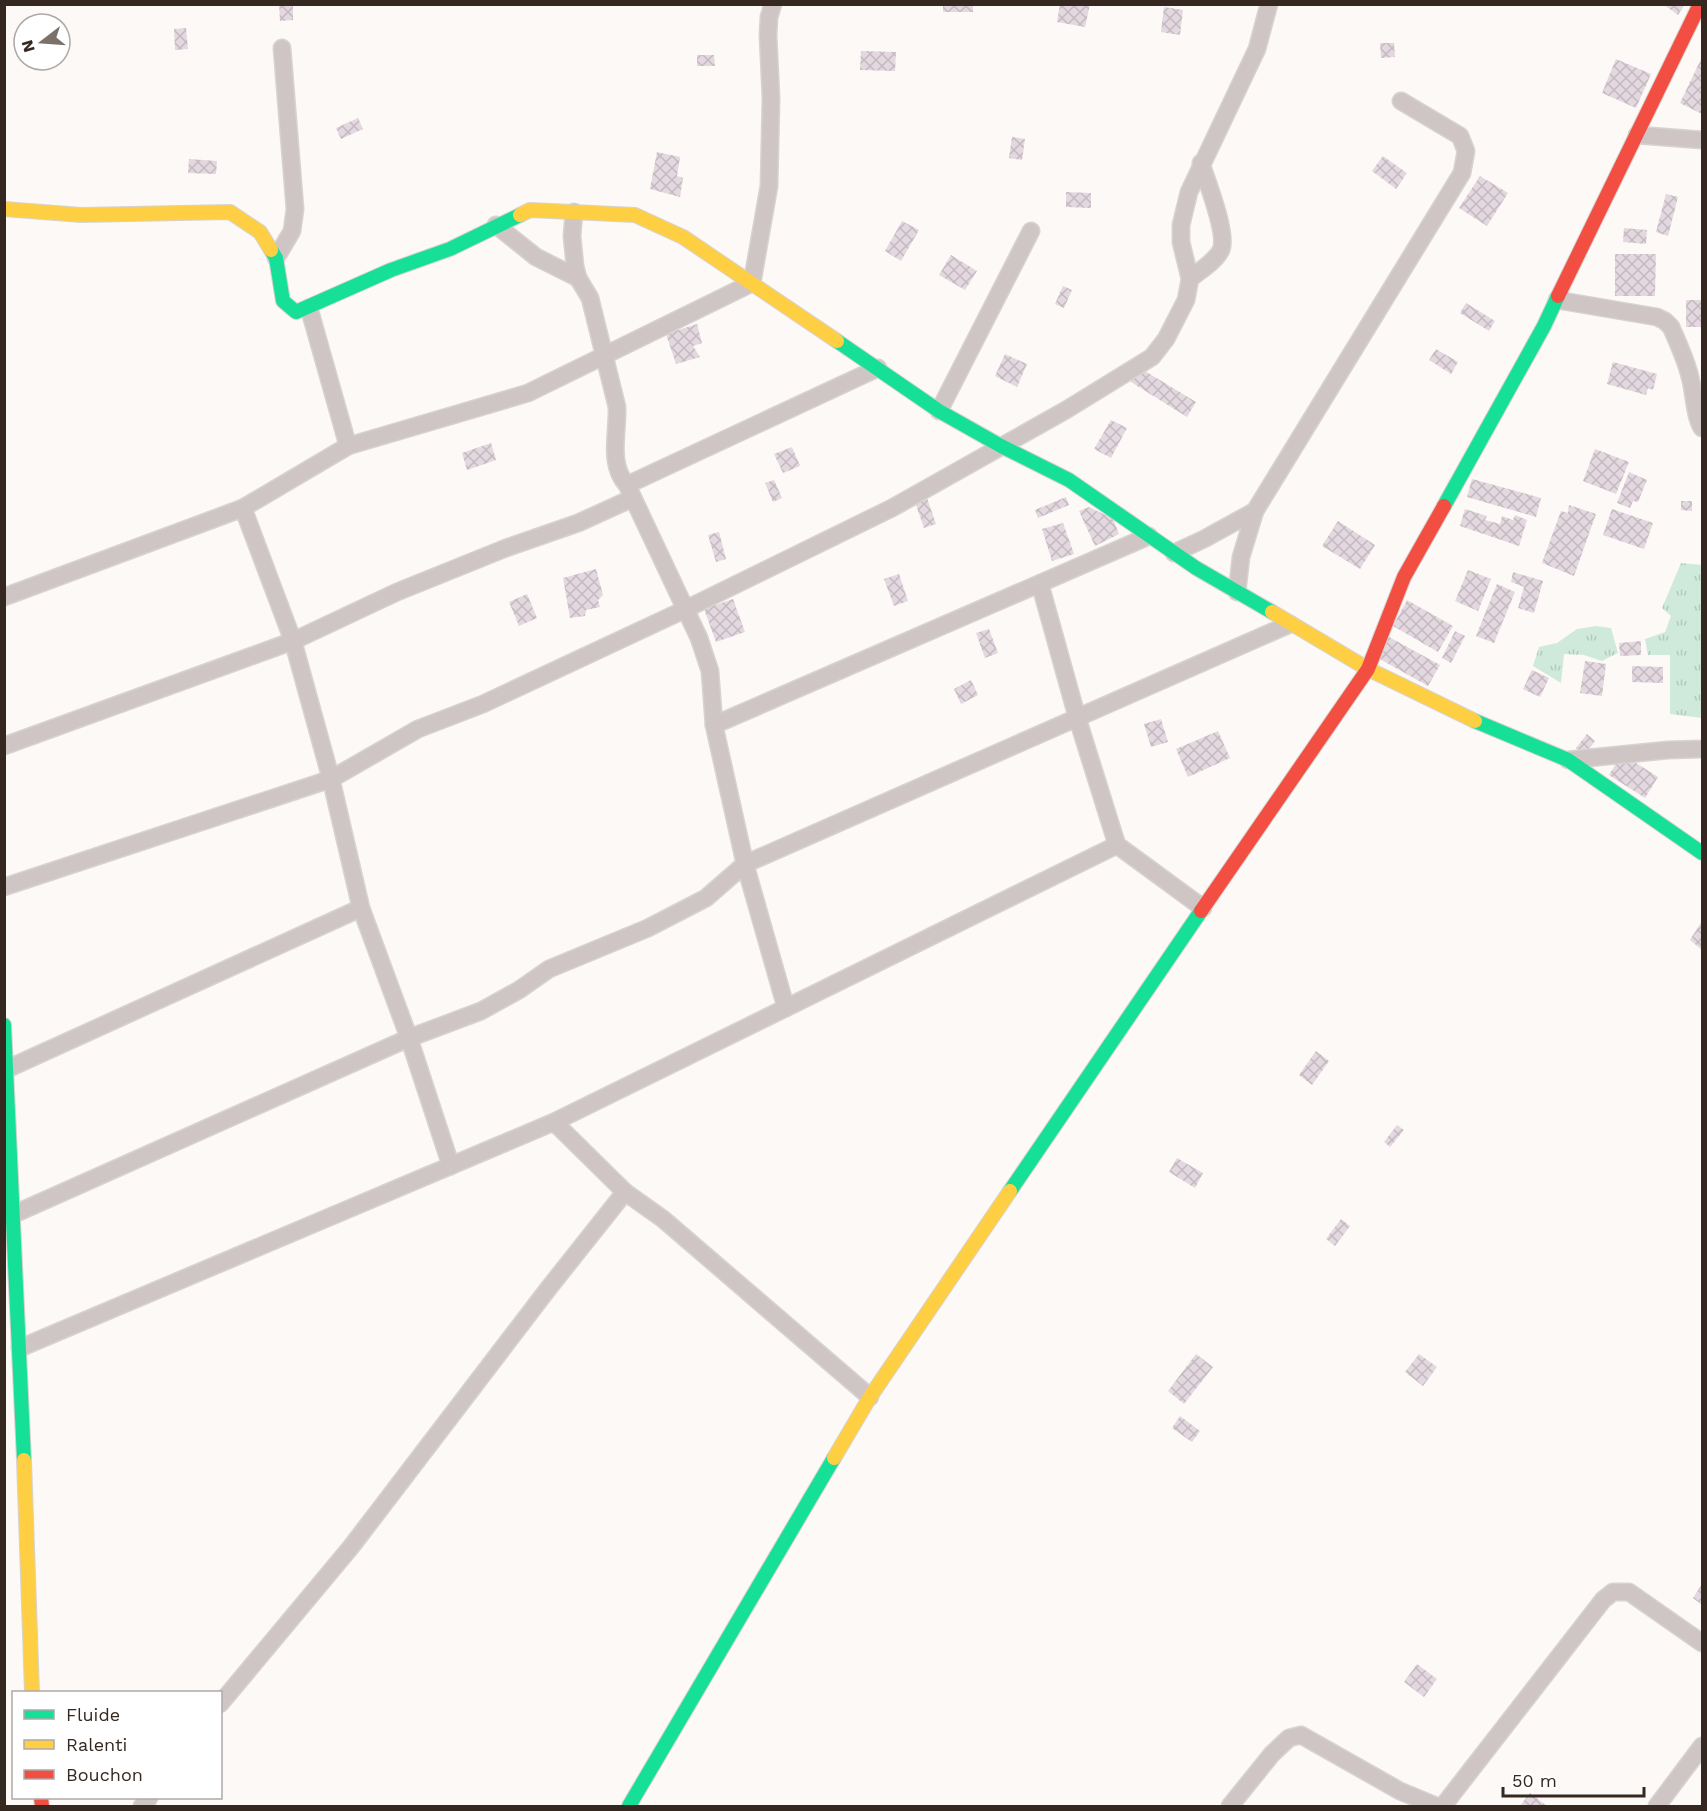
<svg xmlns="http://www.w3.org/2000/svg" width="1707" height="1811" font-family="'Work Sans',sans-serif">
<defs>
<pattern id="grass-tufts" width="24" height="20" patternUnits="userSpaceOnUse" patternTransform="scale(1.5)"><rect width="24" height="20" fill="#cfeadb"/><path d="M3 7l-1-3M5 7V3M7 7l1-3M15 17l-1-3M17 17v-4M19 17l1-3" fill="none" stroke="#b2c9bc"/></pattern>
<pattern id="building-cross-hatch" width="8" height="8" patternUnits="userSpaceOnUse" patternTransform="scale(1.5)"><rect width="8" height="8" fill="#e3d8df"/><path d="M0 0l8 8M0 8l8-8" fill="none" stroke="#c3b9bf"/></pattern>
</defs>
<rect width="100%" height="100%" fill="#fcf9f7"/>
<g fill="url(#grass-tufts)">
<path d="M1681 563 1702 565V718L1670 714V655H1648L1645 639 1665 632 1671 616 1662 608Z"/>
<path d="M1596 626 1611 628 1618 653 1602 661 1584 655 1564 654 1561 683 1533 666 1539 647 1557 643 1577 629Z"/>
</g>
<g fill="url(#building-cross-hatch)">
<path d="M279 4H293V20L280 21Z"/>
<rect x="943" y="4" width="30" height="8"/>
<path d="M1060 4H1090L1085 27 1057 22Z"/>
<path d="M1663 4H1685L1678 15Z"/>
<path d="M1164 7 1183 10 1180 35 1161 32Z"/>
<path d="M186 28 188 49 175 50 174 29Z"/>
<path d="M1380 43H1394L1395 57 1381 58Z"/>
<path d="M861 51 896 52 895 71 860 70Z"/>
<path d="M697 55H714L715 66H697Z"/>
<path d="M1702 57V114L1680 103Z"/>
<path d="M1616 59 1651 74 1636 108 1602 93Z"/>
<path d="M358 118 363 129 341 139 336 128Z"/>
<path d="M1012 137 1025 139 1022 160 1009 158Z"/>
<path d="M657 152 680 157 677 176 683 178 680 197 650 189Z"/>
<path d="M1383 156 1407 173 1396 189 1372 171Z"/>
<path d="M189 159 217 161 216 174 188 173Z"/>
<path d="M1480 176 1508 193 1487 226 1459 208Z"/>
<path d="M1066 192 1091 193V208L1066 207Z"/>
<path d="M1666 194 1678 197 1668 236 1656 232Z"/>
<path d="M902 221 919 230 901 261 885 251Z"/>
<path d="M1624 228 1647 230 1646 244 1623 242Z"/>
<path d="M1615 254H1656L1655 296H1615Z"/>
<path d="M951 255 977 271 965 290 939 275Z"/>
<path d="M1063 286 1072 290 1064 308 1055 304Z"/>
<rect x="1686" y="300" width="16" height="27"/>
<path d="M1466 303 1495 321 1489 331 1460 313Z"/>
<path d="M697 324 702 343 693 346 700 357 676 364 666 334Z"/>
<path d="M1436 349 1458 362 1451 374 1429 360Z"/>
<path d="M1005 354 1027 364 1017 387 995 376Z"/>
<path d="M1613 362 1657 374 1653 390 1648 388 1646 395 1607 384Z"/>
<path d="M1140 368 1196 402 1187 417 1131 382Z"/>
<path d="M1111 420 1127 428 1111 458 1094 449Z"/>
<path d="M491 443 496 460 467 470 462 453Z"/>
<path d="M792 447 800 466 783 473 774 454Z"/>
<path d="M1595 449 1629 462 1616 494 1583 481Z"/>
<path d="M1629 472 1647 480 1638 502 1633 501 1630 508 1617 503Z"/>
<path d="M1472 479 1541 498 1536 517 1467 497Z"/>
<path d="M774 480 782 498 773 502 765 483Z"/>
<path d="M1066 497 1069 505 1038 518 1035 510Z"/>
<path d="M927 498 936 524 924 528 915 502Z"/>
<path d="M1681 501H1692V511L1681 510Z"/>
<path d="M1569 505 1596 514 1574 576 1542 563 1561 511 1568 513Z"/>
<path d="M1089 507 1113 519 1119 534 1095 546 1079 511Z"/>
<path d="M1465 509 1487 516 1485 520 1500 524 1502 516 1513 520 1515 515 1527 520 1519 546 1460 526Z"/>
<path d="M1612 509 1653 523 1644 549 1603 535Z"/>
<path d="M1338 521 1375 545 1360 569 1322 546Z"/>
<path d="M1063 523 1074 554 1052 561 1042 529Z"/>
<path d="M719 532 726 559 716 562 708 535Z"/>
<path d="M596 569 603 595 598 600 600 607 586 610 585 616 570 618 563 578Z"/>
<path d="M1468 570 1491 579 1478 611 1455 601Z"/>
<path d="M1513 572 1543 581 1534 613 1518 608 1524 587 1511 582Z"/>
<path d="M899 574 908 601 894 606 884 579Z"/>
<path d="M1497 584 1515 592 1494 643 1476 636Z"/>
<path d="M527 594 537 618 519 626 509 602Z"/>
<path d="M733 599 745 632 716 642 704 609Z"/>
<path d="M1407 600 1453 626 1438 652 1393 626Z"/>
<path d="M989 629 998 653 985 658 976 633Z"/>
<path d="M1455 631 1465 636 1451 663 1442 658Z"/>
<path d="M1389 637 1440 665 1428 686 1378 658Z"/>
<path d="M1641 641V655L1620 656 1619 643Z"/>
<path d="M1585 661 1606 664 1602 696 1580 693Z"/>
<path d="M1632 666 1663 667V683L1632 682Z"/>
<path d="M1532 670 1549 678 1540 697 1523 689Z"/>
<path d="M971 680 978 695 961 704 954 689Z"/>
<path d="M1161 719 1168 742 1151 747 1144 724Z"/>
<path d="M1218 731 1230 758 1188 777 1176 749Z"/>
<path d="M1587 734 1595 741 1585 755 1576 748Z"/>
<path d="M1622 754 1658 777 1645 798 1609 775Z"/>
<path d="M1702 921V950L1690 940Z"/>
<path d="M1316 1051 1329 1061 1312 1085 1299 1075Z"/>
<path d="M1397 1125 1404 1130 1390 1147 1384 1142Z"/>
<path d="M1177 1158 1203 1173 1195 1188 1169 1172Z"/>
<path d="M1341 1219 1350 1226 1335 1246 1326 1239Z"/>
<path d="M1196 1354 1213 1367 1184 1404 1168 1391Z"/>
<path d="M1419 1354 1437 1367 1423 1386 1405 1372Z"/>
<path d="M1180 1416 1200 1431 1192 1442 1172 1428Z"/>
<path d="M1702 1584V1605L1693 1598Z"/>
<path d="M1417 1664 1437 1679 1424 1697 1404 1682Z"/>
<path d="M1530 1793 1547 1806H1520Z"/>
</g>
<g fill="none" stroke-linecap="round" stroke-linejoin="round">
<defs>
<g id="street">
<path d="M1637 135 1702 140"/>
<path d="M574 212 572 236 575 266 578 278 590 298 617 407C618 434 608 464 627 485L699 638 710 671 714 725 745 864 786 1008"/>
<path d="M496 225 536 257 578 278"/>
<path d="M276 258 292 231 295 209 282 48"/>
<path d="M1190 279C1199 271 1215 262 1221 250 1228 234 1207 182 1201 163"/>
<path d="M1557 300 1657 317 1665 321 1671 327C1678 343 1686 360 1690 377 1694 391 1695 418 1702 428"/>
<path d="M309 308 348 446"/>
<path d="M939 411 1031 231"/>
<path d="M627 485 878 368"/>
<path d="M243 508 293 641 331 779 361 908 409 1038 451 1166"/>
<path d="M1174 553 1204 539 1255 511"/>
<path d="M1040 584 1077 717 1117 845 1203 908"/>
<path d="M1237 592 1241 557 1255 511 1462 173 1466 151 1460 136 1401 101"/>
<path d="M4 597 243 508 348 446 528 393 752 283 769 186 771 98 768 35 769 17 773 4"/>
<path d="M714 725 1149 536"/>
<path d="M4 746 293 641 397 592 506 548 578 523 633 498"/>
<path d="M1568 760 1668 750 1702 749"/>
<path d="M4 887 331 779 418 729 483 704 686 609 892 508 1066 410 1152 357 1166 339 1186 300 1190 279 1181 242V225L1189 192 1257 49 1269 4"/>
<path d="M7 1069 361 908"/>
<path d="M554 1122 625 1192"/>
<path d="M12 1215 409 1038 481 1011 519 990 549 969 648 928 706 898 745 864 1290 624"/>
<path d="M20 1348 554 1122 1117 845"/>
<path d="M220 1704 351 1547 548 1289 625 1192 663 1219 870 1397"/>
<path d="M142 1806 149 1798"/>
<path d="M1230 1806 1272 1754 1289 1738 1301 1735 1400 1791 1436 1806"/>
<path d="M1443 1806 1603 1600 1613 1592H1629L1702 1643"/>
<path d="M1657 1806 1702 1746"/>
</g>
<g id="fast">
<path d="M271 250 276 258 283 301 296 312 391 270 450 249 520 215"/>
<path d="M837 341 939 411 1001 446 1069 480 1196 568 1272 612"/>
<path d="M1444 506 1544 326 1558 296"/>
<path d="M1475 721 1568 760 1702 853"/>
<path d="M4 1025 24 1460"/>
<path d="M1010 1191 1201 911"/>
<path d="M629 1806 834 1458"/>
</g>
<g id="slow">
<path d="M4 209 81 215 230 212 260 232 271 250"/>
<path d="M520 215 530 210 635 215 683 237 837 341"/>
<path d="M1272 612 1368 669 1475 721"/>
<path d="M834 1458 870 1397 1010 1191"/>
<path d="M24 1460 32 1692"/>
</g>
<g id="jam">
<path d="M1558 296 1700 4"/>
<path d="M1201 911 1368 669 1404 577 1444 506"/>
<path d="M41 1798 42 1806"/>
</g>
</defs>
<use href="#street" stroke="#d7d3d1" stroke-width="19"/>
<use href="#fast" stroke="#d7d3d1" stroke-width="16"/>
<use href="#slow" stroke="#d7d3d1" stroke-width="16"/>
<use href="#jam" stroke="#d7d3d1" stroke-width="16"/>
<use href="#street" stroke="#cfc5c5" stroke-width="16"/>
<use href="#fast" stroke="#16e098" stroke-width="14"/>
<use href="#slow" stroke="#ffcf43" stroke-width="14"/>
<use href="#jam" stroke="#f24e42" stroke-width="14"/>
</g>
<rect width="1707" height="1811" fill="none" stroke="#352820" stroke-width="12"/>
<rect x="12" y="1691" width="210" height="108" fill="#ffffff" stroke="#aea9a6" stroke-width="1.5"/>
<rect x="24" y="1710" width="30" height="9" fill="#16e098" stroke="#aea9a6" stroke-width="1.5"/>
<text x="66" y="1721" font-size="18" fill="#352820">Fluide</text>
<rect x="24" y="1740" width="30" height="9" fill="#ffcf43" stroke="#aea9a6" stroke-width="1.5"/>
<text x="66" y="1751" font-size="18" fill="#352820">Ralenti</text>
<rect x="24" y="1770" width="30" height="9" fill="#f24e42" stroke="#aea9a6" stroke-width="1.5"/>
<text x="66" y="1781" font-size="18" fill="#352820">Bouchon</text>
<g transform="translate(42 42) rotate(253)"><circle r="28" fill="#ffffff" stroke="#aea9a6" stroke-width="1.5"/>
<path d="M0-4.5L10 22L0 15L-10 22Z" fill="#7b716b"/>
<text y="-9" font-size="16" font-weight="bold" text-anchor="middle" fill="#352820">N</text>
</g>
<path d="M1503 1787v9h141v-9" fill="none" stroke="#352820" stroke-width="3"/>
<text x="1512" y="1787" font-size="18" fill="#352820" stroke="#ffffff" stroke-width="4.5" paint-order="stroke">50 m</text>
</svg>
